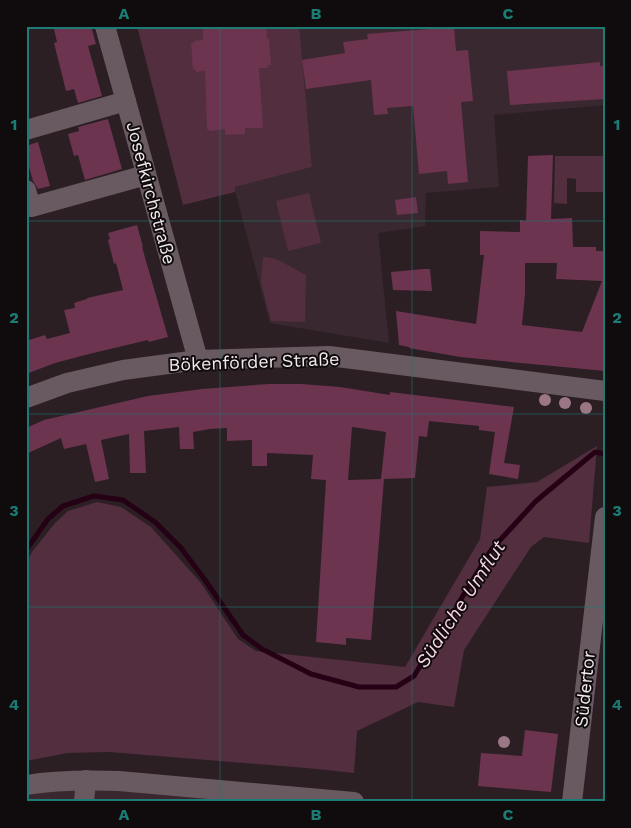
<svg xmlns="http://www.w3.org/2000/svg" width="631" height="828" font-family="'Work Sans',sans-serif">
<rect width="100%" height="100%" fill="#2b1f24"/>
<g fill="#3a2830">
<path d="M298 26H605V105L494 115 499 187 426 193 425 226 378 233 389 343 270 323 234 187 312 167Z"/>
<path d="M26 785 354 802H26Z"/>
</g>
<g fill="#522e3f">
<path d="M137 26H299L312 167 235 187V192L183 205Z"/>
<path d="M555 156H605V192H576V179L567 178V204L554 203Z"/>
<path d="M309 193 321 243 288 251 276 201Z"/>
<path d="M263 257C279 257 291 268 306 275L305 322 271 321 261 283Z"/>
<path d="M597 446 589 543 544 537 531 547 464 650 454 707 418 702 357 731 354 773 307 768 109 752 67 753 26 761V563L32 552 55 523 68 511 97 502 121 507 151 527 201 583 238 639 256 651 405 667 480 539 487 487 537 482Z"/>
</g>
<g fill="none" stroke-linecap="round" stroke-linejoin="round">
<path stroke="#240114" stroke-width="5" d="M26 550 48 519 63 506 94 496 123 500 155 522 181 548 205 580 243 635 262 649 311 674 359 687H396L414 676 491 550 536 501 595 452 605 454"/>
</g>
<g fill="#6c344f" fill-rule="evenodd">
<path d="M62 26H91L96 44 88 46 102 96 78 103 74 89 66 91 54 43 57 42 54 29Z"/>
<path d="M216 26H266L267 39H269L271 65H268V68H259L263 127 261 128H245V134L225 135V129L210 131 207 129 205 71 196 72 195 69 193 70 191 43H194V41L203 40V28H216Z"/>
<path d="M454 27 456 51 468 50 473 101 461 102 468 182 448 184 447 171 419 174 413 106 387 108 388 114 374 115 371 80 306 89 302 60 345 53 343 42 368 39 367 34Z"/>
<path d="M600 62V66H605V99L510 105 507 71Z"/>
<path d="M108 119 122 169 85 180 78 155 74 156 68 134 79 131 78 127Z"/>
<path d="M38 142 50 186 38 189 33 181 26 156V146Z"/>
<path d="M553 155 551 219 572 218 573 247H596V251H605V371L460 357 409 348V347L399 345 396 311 476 324 484 255H480V231L520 232V220L526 221 528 156ZM525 263H557L556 279 602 281 582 332 522 325 525 294Z"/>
<path d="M416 197 418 213 397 215 395 200Z"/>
<path d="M137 225 143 247H142L168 337 149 342 148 340 89 354 55 363 26 374V341L45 335 47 339 70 333 64 310 75 308 74 303 87 299V298L123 290 116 263 114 264 108 240 110 239 108 233Z"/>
<path d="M423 269H430L432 291 393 290 391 272Z"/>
<path d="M269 384H301L340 387 390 395V392L514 407 504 463 520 465 518 479 489 474 495 432 479 430V426L429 421 427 437 419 436 415 478 384 479 371 640 346 638V645L316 642 326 480 311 479 313 455 267 453V466H252V440L227 441V428L210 429 193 432 194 449H180L179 427 144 431 146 473H130L129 434 101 440 109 479 95 482 86 444 64 449 61 438 26 454V428L44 420 148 396 202 389ZM352 427 386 432 381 479 348 480Z"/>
<path d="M525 730 558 734 551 792 478 786 481 753 522 756Z"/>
</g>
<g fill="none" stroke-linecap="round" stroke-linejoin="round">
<g stroke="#685a60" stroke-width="20">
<path d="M105 26 198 360"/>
<path d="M26 130 126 101"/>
<path d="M26 190 31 207 146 175"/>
<path d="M26 398 67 383 123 370 198 360 329 356 605 391"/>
<path d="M26 785C57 780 87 780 119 781L354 802"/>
<path d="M84 802 86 780"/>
<path d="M572 802 605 517"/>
</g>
</g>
<g fill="#9b7786">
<circle cx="545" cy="400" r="6"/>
<circle cx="565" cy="403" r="6"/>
<circle cx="586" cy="408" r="6"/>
<circle cx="504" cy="742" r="6"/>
</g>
<path fill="none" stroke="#1a7c74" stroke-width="1" stroke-opacity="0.55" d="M220 26V802M412 26V802M26 221H605M26 414H605M26 607H605"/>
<g text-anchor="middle" stroke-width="4" stroke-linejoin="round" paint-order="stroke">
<g font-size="18" fill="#f2e9ed" stroke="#100b0d">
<text transform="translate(151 193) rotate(75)" y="6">Josefkirchstraße</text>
<text transform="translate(254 362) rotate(-2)" y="6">Bökenförder Straße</text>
<text transform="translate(585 689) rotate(-84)" y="6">Südertor</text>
</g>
<g font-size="19" font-style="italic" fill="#fbd5e5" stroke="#100b0d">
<text transform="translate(460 604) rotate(-57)" y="7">Südliche Umflut</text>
</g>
</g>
<rect width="631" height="828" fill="none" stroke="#100b0d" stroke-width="55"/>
<rect x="28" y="28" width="576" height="772" fill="none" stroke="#1a7c74" stroke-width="2"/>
<g font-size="16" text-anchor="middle" font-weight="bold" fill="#1a7c74">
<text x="124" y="19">A</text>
<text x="316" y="19">B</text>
<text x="508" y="19">C</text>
<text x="14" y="130">1</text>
<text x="617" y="130">1</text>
<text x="14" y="323">2</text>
<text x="617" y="323">2</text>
<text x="14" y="516">3</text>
<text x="617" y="516">3</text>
<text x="14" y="710">4</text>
<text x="617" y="710">4</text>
<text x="124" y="820">A</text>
<text x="316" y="820">B</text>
<text x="508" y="820">C</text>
</g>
</svg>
